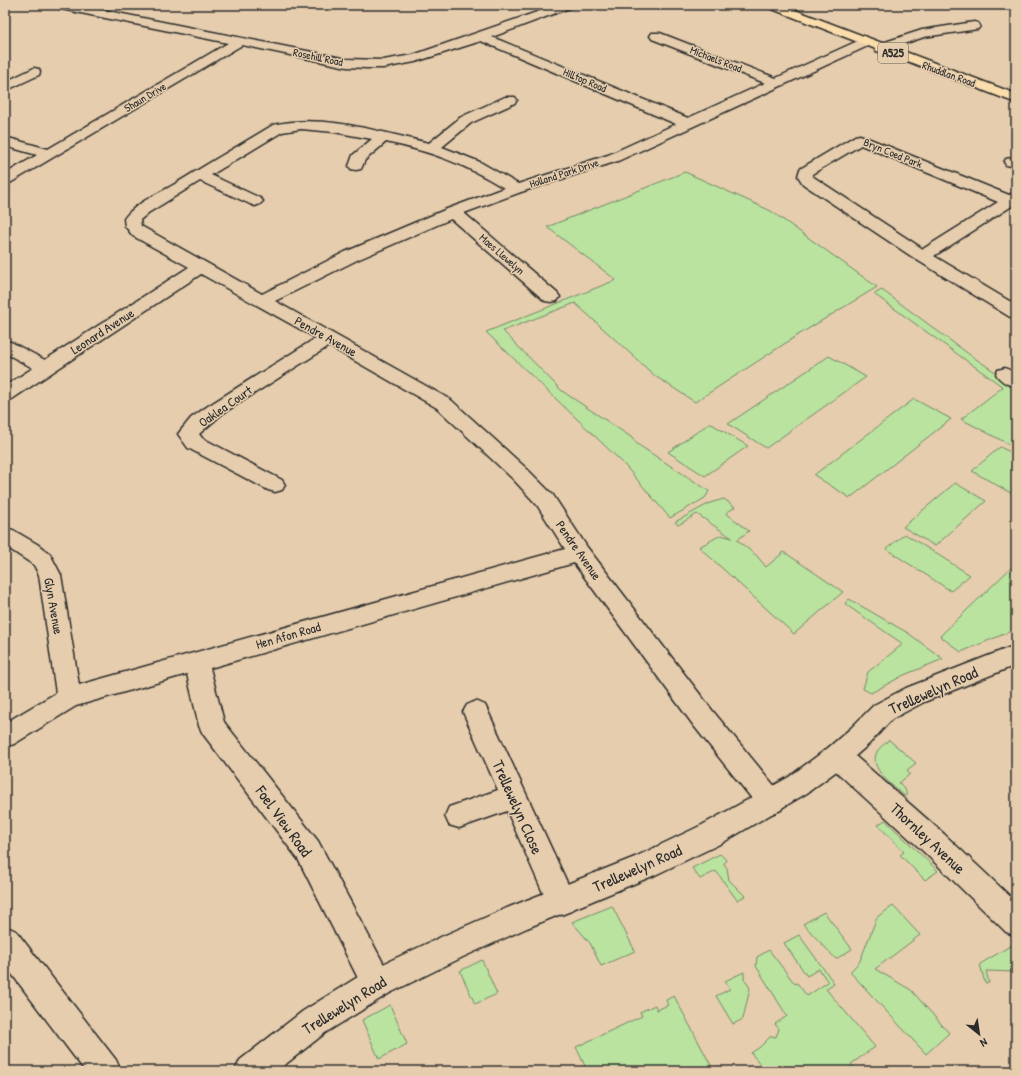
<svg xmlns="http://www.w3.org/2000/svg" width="1021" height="1076" font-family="'Patrick Hand',sans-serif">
<rect width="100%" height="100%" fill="#e5cdad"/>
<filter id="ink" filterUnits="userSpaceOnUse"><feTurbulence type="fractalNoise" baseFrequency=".025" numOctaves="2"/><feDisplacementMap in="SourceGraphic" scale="8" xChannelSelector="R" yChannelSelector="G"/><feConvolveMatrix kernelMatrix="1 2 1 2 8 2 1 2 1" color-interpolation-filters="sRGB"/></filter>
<g filter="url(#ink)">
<g fill="#b9e39f" stroke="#728765">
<path d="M685 172 771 211 877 287 798 335 695 402 655 376 575 303 503 331 562 391 631 437 637 444 709 491 705 498 670 518 622 462 486 332 616 280 547 227Z"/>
<path d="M882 290 970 355 1016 386V448L961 419 1003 387 874 294Z"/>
<path d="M829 356 866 377 766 448 728 424Z"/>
<path d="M914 399 951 419 850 498 814 475Z"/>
<path d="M710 423 748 446 705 476 668 452Z"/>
<path d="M1000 447 1016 455V496L972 471Z"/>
<path d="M955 483 986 501 935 546 903 527Z"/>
<path d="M724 499 735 507 726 513 749 531 737 540 757 556 766 567 784 552 843 592 794 634 699 547 721 535 732 538 697 514 678 525 675 522 710 503Z"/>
<path d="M905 534 970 575 951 591 886 549Z"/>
<path d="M1016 563V629L961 652 940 636Z"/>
<path d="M849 599 908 633 943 659 904 675 871 693 863 689 868 672 903 644 845 604Z"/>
<path d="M889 740 916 763 907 770 910 774 899 783C904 787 907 790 906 797 895 787 870 771 876 754 878 748 885 744 889 740Z"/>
<path d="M885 820 938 871 925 880 900 855 904 852 878 825Z"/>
<path d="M720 854 726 860 724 864 727 868 729 880 745 896 737 900 716 871 700 879 692 868Z"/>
<path d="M612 906 635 951 601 966 590 943 572 922Z"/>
<path d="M893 906 920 935 875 969 911 990 949 1033 926 1054 850 972 860 961 877 917Z"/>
<path d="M824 912 852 949 836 959 803 924Z"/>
<path d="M799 935 834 983 826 989 875 1047 851 1064 856 1071H753L761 1065 751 1053 760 1047 771 1036 776 1037 779 1029 775 1024 787 1016 756 966 757 957 769 950 795 984 797 983 807 996 828 982 819 969 807 976 784 943Z"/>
<path d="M1012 945 1016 949V972L986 971 989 983H985L980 964Z"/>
<path d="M482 960 497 994 475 1004 460 971Z"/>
<path d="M744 972V979L750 988 743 1019 733 1024 716 996 730 989 725 981Z"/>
<path d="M674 996 713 1069 718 1066 722 1071H575L585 1066 576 1047 642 1016 640 1012 655 1005 657 1010 668 1005 666 1000Z"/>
<path d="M390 1005 407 1044 379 1059 362 1020Z"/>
</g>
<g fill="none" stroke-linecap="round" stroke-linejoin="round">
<defs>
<g id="street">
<path d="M55 5H78L347 59 383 60 413 55 557 5H574L572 7 492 37 688 118 765 83 652 39 650 36 652 33H660L776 78 862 39H870L872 42 870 45 618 161 521 192 464 213 557 293 560 297 557 301 551 302 545 301 451 219 357 260 275 301 451 400 527 469 553 495 587 547 712 710 781 794 785 802 781 810 771 814 761 810 694 726 574 563 210 668 224 722 318 841 388 972 392 983 388 994 377 998 366 994 298 859 203 734 199 726 187 674 76 706 14 744 5 747V723L56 693 39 575 34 565 5 546V528L13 530 37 544 50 554 61 575 79 685 565 549 537 505 513 479 437 408 329 346 222 414 199 434 202 438 282 480 285 485 282 490 275 492 268 490 188 448 178 434 191 418 208 406 316 338 201 274 12 399 5 401V386L33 368 5 353V341L11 342 45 360 189 267 133 236 125 226 124 219C135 203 158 194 175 184 207 164 240 145 273 125 322 113 381 132 429 143L461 117 505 97H515L517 100 515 103 471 123 442 147 480 162 518 184 608 155 676 124 481 41 415 62 383 68H366L347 67 242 45 10 183 5 185V174L37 155 5 146V137L48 149 228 43 61 9 57 7ZM301 129 334 132 372 139 353 155 349 166 351 169 356 170 361 169 365 160 386 142C432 152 463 163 504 188L447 209 345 252 262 294 141 226 140 220 148 213 200 181 250 204 255 206 260 204 263 201 260 198 211 175 282 132Z"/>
<path d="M974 22 978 23 980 26 978 29 924 37 880 52 876 51 874 48 876 45 922 30Z"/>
<path d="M34 68 39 69 40 72 39 75 5 91V82Z"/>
<path d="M860 135 1009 195 1016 192 1015 204 934 256 1016 305V318L1010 317 917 260 803 184 798 176 800 169 855 136ZM861 145 998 202 923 249 812 176V174Z"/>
<path d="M1011 158 1016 159V167L1006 165 1004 162 1006 159Z"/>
<path d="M1005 368 1016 373V387C1008 385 1000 381 996 374L998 370Z"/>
<path d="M476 701 485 705 571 891 576 901 571 911 561 915 551 911 507 811 459 828 449 825 445 816 449 807 498 790 463 712 467 705Z"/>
<path d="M837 745 846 748 944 834 1016 902V936L1006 932 924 852 828 764 824 756 828 748Z"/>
</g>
<g id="secondary">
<path d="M1016 645V665L924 702 892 719 869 744 846 764 807 793 722 843 655 875 527 928 465 956 388 994 325 1033 277 1071H235L240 1060 303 1011 366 972 443 936 507 908 635 857 702 825 789 777 828 748 851 728 874 705 906 688Z"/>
<path d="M5 926 16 931 116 1060 121 1071H85L5 965Z"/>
</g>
<path id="primary" d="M765 5H782L1016 94V103L767 7Z"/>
</defs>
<use href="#street" stroke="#2b2b2b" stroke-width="3"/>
<use href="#secondary" stroke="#2b2b2b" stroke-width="3"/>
<use href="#primary" stroke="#2b2b2b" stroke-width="3"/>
<use href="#street" fill="#e5cdad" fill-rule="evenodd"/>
<use href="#secondary" fill="#e5cdad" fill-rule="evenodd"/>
<use href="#primary" fill="#faddab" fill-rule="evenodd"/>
</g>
</g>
<g text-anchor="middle" stroke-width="3" stroke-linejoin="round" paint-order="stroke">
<g font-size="11" fill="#2b2b2b" stroke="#e5cdad">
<text transform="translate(318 57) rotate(12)" y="4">Rosehill Road</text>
<text transform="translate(716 59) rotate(21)" y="4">Michaels Road</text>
<text transform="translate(949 74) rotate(20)" y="4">Rhuddlan Road</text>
<text transform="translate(585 80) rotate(23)" y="4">Hilltop Road</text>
<text transform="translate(145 97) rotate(-31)" y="4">Shaun Drive</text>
<text transform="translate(893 153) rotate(22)" y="4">Bryn Coed Park</text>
<text transform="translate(564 173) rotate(-18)" y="4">Holland Park Drive</text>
<text transform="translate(502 254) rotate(41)" y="4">Maes Llewelyn</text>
</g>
<rect fill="#e5cdad" stroke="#635c52" stroke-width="1" x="878" y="43" width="30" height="20" rx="3"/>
<g font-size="12" font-weight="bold" fill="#2b2b2b">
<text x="893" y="57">A525</text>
</g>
<g font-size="13" fill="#2b2b2b" stroke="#e5cdad">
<text transform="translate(102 331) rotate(-33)" y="5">Leonard Avenue</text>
<text transform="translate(326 336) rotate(29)" y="5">Pendre Avenue</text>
<text transform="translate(225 406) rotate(-35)" y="5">Oaklea Court</text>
<text transform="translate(579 550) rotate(55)" y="5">Pendre Avenue</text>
<text transform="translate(54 606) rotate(80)" y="5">Glyn Avenue</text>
<text transform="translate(288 635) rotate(-16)" y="5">Hen Afon Road</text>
</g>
<g font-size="16" fill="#2b2b2b" stroke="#e5cdad">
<text transform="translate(933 690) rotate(-24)" y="6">Trellewelyn Road</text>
<text transform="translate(518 807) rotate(66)" y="6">Trellewelyn Close</text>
<text transform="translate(284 821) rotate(54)" y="6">Foel View Road</text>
<text transform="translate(928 838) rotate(43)" y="6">Thornley Avenue</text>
<text transform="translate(637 868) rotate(-24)" y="6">Trellewelyn Road</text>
<text transform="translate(344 1005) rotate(-32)" y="6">Trellewelyn Road</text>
</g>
</g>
<rect width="1021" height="1076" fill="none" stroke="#e5cdad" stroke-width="20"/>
<rect x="10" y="10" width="1001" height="1056" fill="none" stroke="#2b2b2b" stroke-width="1.5" filter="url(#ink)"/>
<g transform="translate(979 1034) rotate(150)" stroke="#e5cdad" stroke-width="3" paint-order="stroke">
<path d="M0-3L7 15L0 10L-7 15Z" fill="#2b2b2b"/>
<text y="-6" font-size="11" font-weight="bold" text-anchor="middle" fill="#2b2b2b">N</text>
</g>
</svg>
